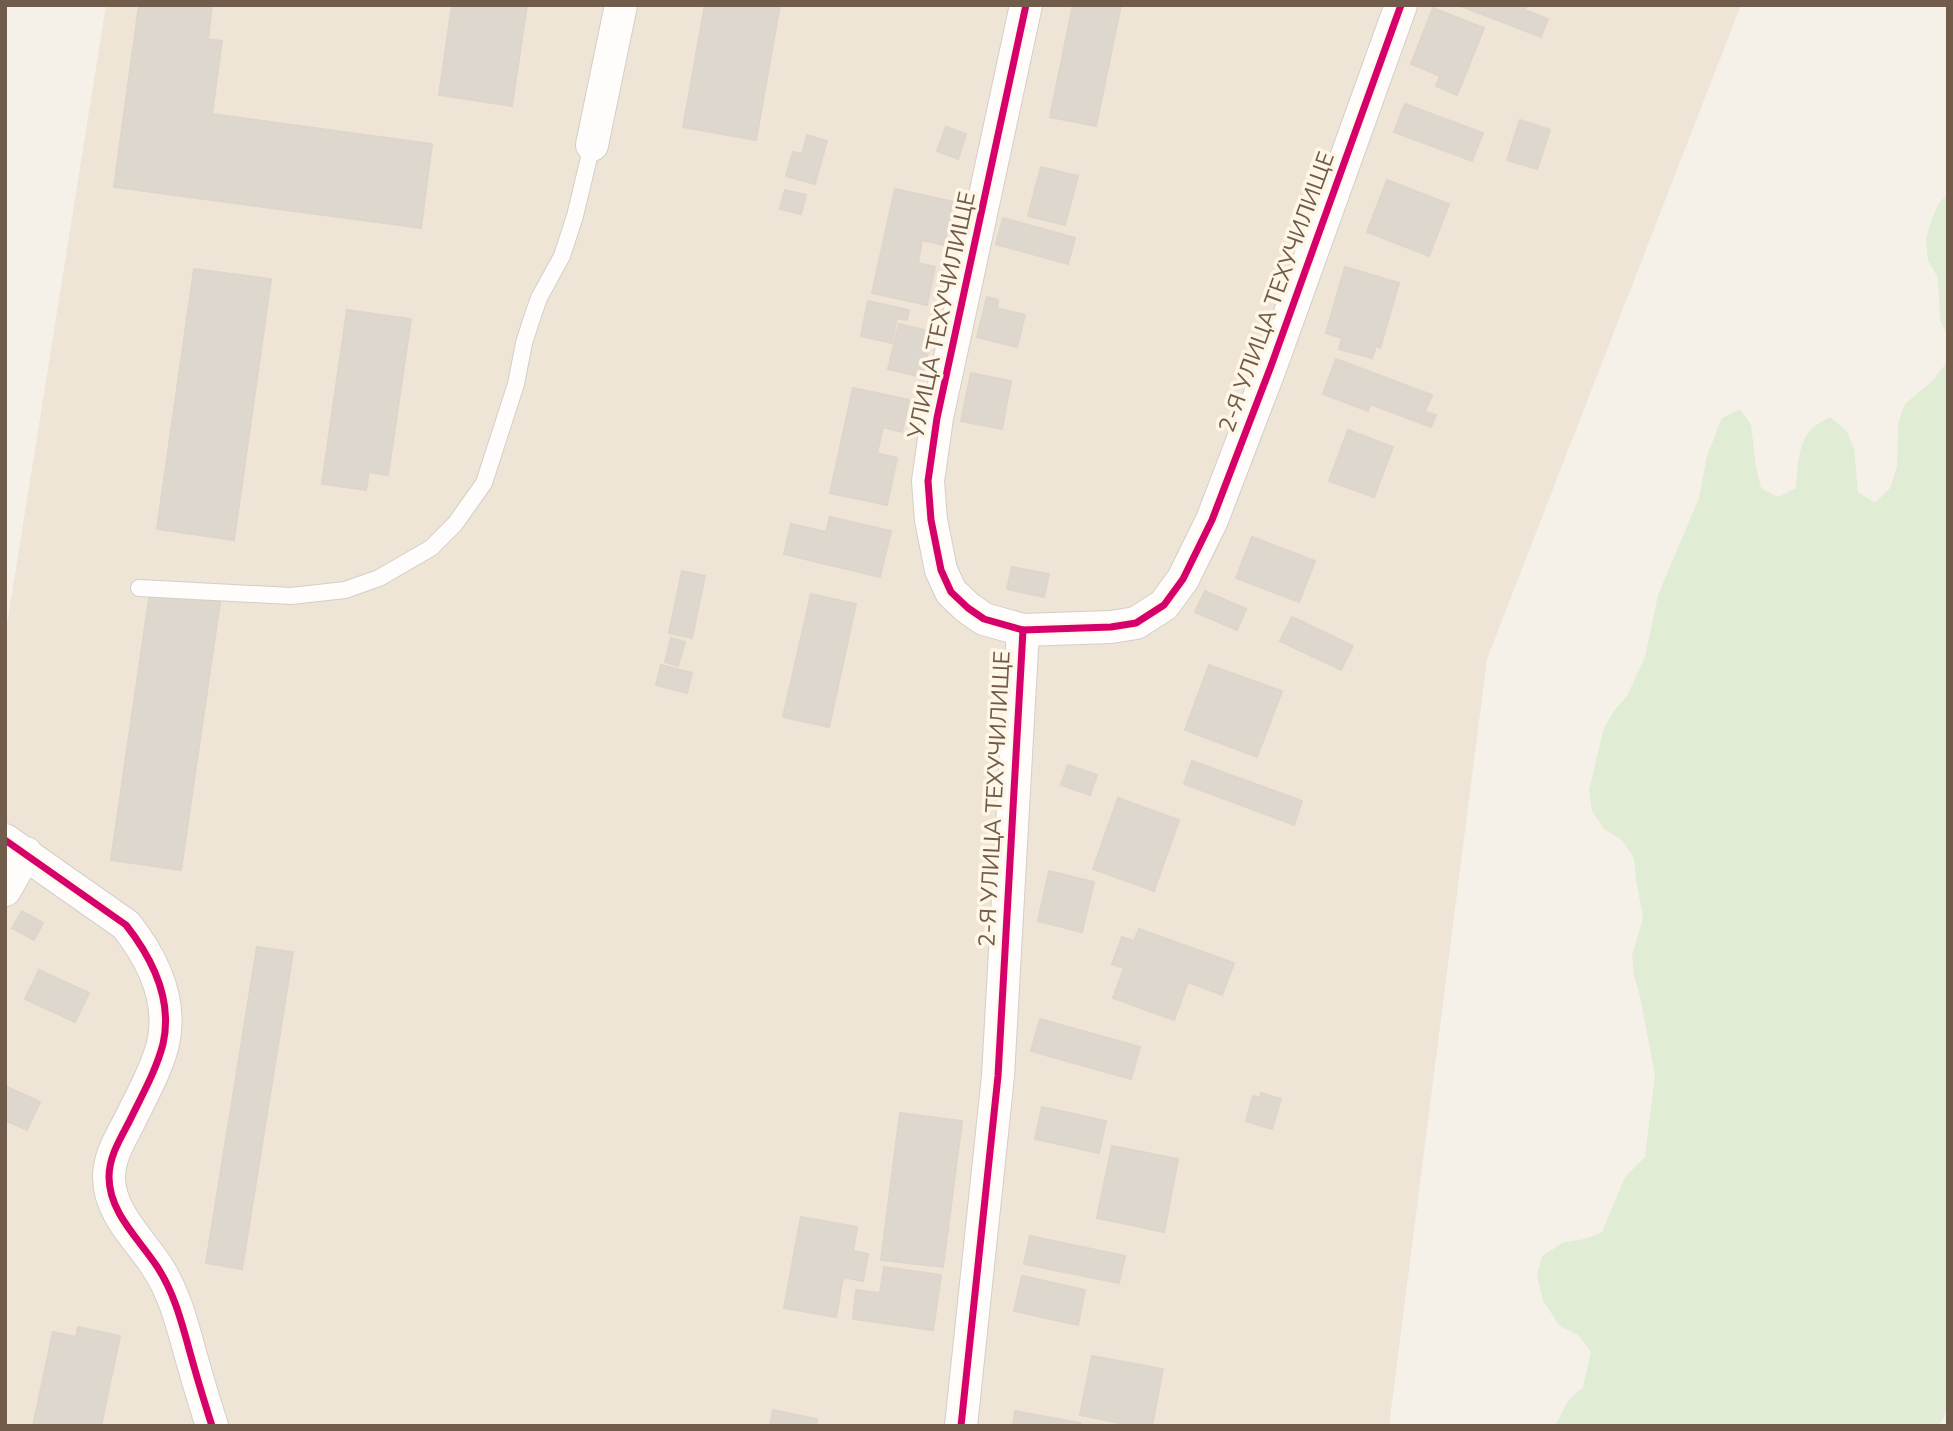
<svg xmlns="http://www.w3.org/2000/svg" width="1953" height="1431" font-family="'Nunito Sans',sans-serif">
<rect width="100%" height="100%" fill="#f5f1e9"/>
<path fill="#eee5d6" d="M106 5H1741L1487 659 1389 1426H5V637Z"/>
<g fill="#e0ecd4">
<path d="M1948 194V337L1940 320 1938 278 1928 260 1926 239 1931 221 1939 203Z"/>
<path d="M1948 349V1409L1939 1426H1555L1568 1401 1583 1387 1591 1352 1578 1335 1560 1326 1543 1301 1537 1275 1542 1256 1564 1242 1585 1239 1602 1232 1625 1177 1645 1157 1655 1075 1640 996 1634 976 1632 956 1643 918 1636 879 1634 858 1622 840 1604 829 1592 811 1589 790 1604 728 1614 711 1627 696 1645 657 1658 595 1699 498 1707 456 1722 418 1740 409 1751 425 1756 467 1761 488 1778 497 1796 488C1797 469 1798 444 1811 429 1816 424 1825 420 1830 417L1846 430 1854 448 1858 492 1875 503 1890 488 1897 467 1898 424 1904 405 1934 379 1947 362Z"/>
</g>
<g fill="#ded7ce" stroke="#ded5cb" stroke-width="2">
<path d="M139 5H212L208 39 222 41 212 114 432 144 421 228 114 187Z"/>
<path d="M452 5H527L512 106 439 95Z"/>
<path d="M705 5H780L756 140 683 127Z"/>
<path d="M1073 5H1121L1096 126 1050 117Z"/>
<path d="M1458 5H1511L1516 7 1517 5H1527L1525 10 1548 19 1541 37Z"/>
<path d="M1433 8 1484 28 1457 95 1436 86 1440 76 1411 64Z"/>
<path d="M1405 104 1483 133 1472 161 1394 132Z"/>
<path d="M1520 120 1550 130 1537 169 1507 160Z"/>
<path d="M946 127 966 134 958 159 937 151Z"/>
<path d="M807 135 827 141 815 184 786 176 793 152 802 154Z"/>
<path d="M1041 167 1078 176 1065 225 1028 216Z"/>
<path d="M1387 180 1449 204 1429 256 1367 232Z"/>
<path d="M895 189 954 202 944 245 922 240 918 263 935 267 927 305 872 293Z"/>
<path d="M785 190 806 195 801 214 780 209Z"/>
<path d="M1003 218 1075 238 1068 264 996 244Z"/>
<path d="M1345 267 1399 283 1380 348 1376 346 1372 358 1339 349 1342 338 1326 333Z"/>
<path d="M194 269 271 279 234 540 157 529Z"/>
<path d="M987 297 998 300 997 308 1025 315 1017 347 977 337Z"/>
<path d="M868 301 909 310 907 320 897 318 892 343 861 336Z"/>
<path d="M347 310 411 319 388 475 369 472 366 490 322 484Z"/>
<path d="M899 324 933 332 922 377 888 369Z"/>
<path d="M1336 359 1432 395 1425 412 1436 415 1431 427 1370 404 1368 411 1323 394Z"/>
<path d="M971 373 1011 381 1002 429 961 421Z"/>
<path d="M853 388 909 400 902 432 883 427 877 453 897 458 887 505 830 493Z"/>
<path d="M1348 430 1393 447 1374 497 1329 481Z"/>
<path d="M830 517 891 531 880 577 784 554 791 524 826 532Z"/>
<path d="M1252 537 1315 561 1299 602 1236 578Z"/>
<path d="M1012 567 1049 574 1044 597 1007 589Z"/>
<path d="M682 571 705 576 692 638 669 633Z"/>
<path d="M1205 591 1246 609 1237 630 1195 612Z"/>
<path d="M150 592 220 602 181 870 111 860Z"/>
<path d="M811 594 856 604 829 727 783 717Z"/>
<path d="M1292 617 1353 646 1341 670 1280 641Z"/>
<path d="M671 638 685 642 678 666 665 662Z"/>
<path d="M661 665 692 673 687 693 656 685Z"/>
<path d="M1209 665 1282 691 1257 757 1185 730Z"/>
<path d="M1192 761 1302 801 1294 825 1184 784Z"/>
<path d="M1068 765 1097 775 1090 795 1061 785Z"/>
<path d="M1118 798 1179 820 1154 891 1093 869Z"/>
<path d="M1049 871 1094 882 1082 932 1038 921Z"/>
<path d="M22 911 43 923 34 940 12 928Z"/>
<path d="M1139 929 1234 963 1222 995 1188 982 1174 1020 1113 998 1124 968 1112 964 1122 937 1134 941Z"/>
<path d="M257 947 293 952 242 1269 206 1263Z"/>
<path d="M39 970 89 993 75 1022 25 999Z"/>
<path d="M1040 1019 1140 1047 1131 1079 1031 1051Z"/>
<path d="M5 1086 40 1102 27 1130 5 1120Z"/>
<path d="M1261 1093 1281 1099 1272 1129 1246 1121 1253 1096 1260 1098Z"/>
<path d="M1042 1107 1106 1121 1099 1153 1035 1139Z"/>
<path d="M900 1113 962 1121 943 1267 881 1260Z"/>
<path d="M1112 1146 1178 1159 1164 1232 1097 1218Z"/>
<path d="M801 1217 857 1227 853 1251 868 1254 863 1281 843 1277 836 1317 784 1308Z"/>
<path d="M1030 1236 1125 1256 1119 1283 1024 1264Z"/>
<path d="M884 1267 941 1275 933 1330 853 1319 856 1290 880 1293Z"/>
<path d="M1022 1276 1085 1290 1078 1325 1014 1311Z"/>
<path d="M78 1327 120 1336 101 1426H33L53 1332 76 1337Z"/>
<path d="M1092 1356 1163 1369 1152 1426H1135L1080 1415Z"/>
<path d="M773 1410 817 1419 816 1426H770Z"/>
<path d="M1015 1411 1080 1423 1079 1426H1013Z"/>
</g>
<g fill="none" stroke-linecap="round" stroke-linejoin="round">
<defs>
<path id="service" d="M139 588 291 596 345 590 379 578 431 548 455 524 484 483 516 384 524 343 532 318 539 298 562 256 575 216 592 145"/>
<g id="minor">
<path d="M1026 5 937 418 928 481 931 520 941 570 951 592 968 608 984 619 1023 630 1111 627 1136 623 1164 605 1183 579 1212 520 1271 366 1401 5"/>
<path d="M592 145 621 5"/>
<path d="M5 840 126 925C152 958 173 1000 163 1044 156 1071 141 1097 129 1122 120 1139 109 1157 109 1177 109 1212 138 1238 156 1265 177 1296 184 1333 195 1370 200 1388 206 1407 212 1426"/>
<path d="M5 890 26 853"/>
<path d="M961 1426 998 1076 1023 630"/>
</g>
</defs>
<use href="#service" stroke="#d4cec6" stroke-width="18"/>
<use href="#minor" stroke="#d4cec6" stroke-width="34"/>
<use href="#service" stroke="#fefdfc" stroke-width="16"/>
<use href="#minor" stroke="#fefdfc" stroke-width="32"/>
<defs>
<g id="cycleway">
<path d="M1026 5 937 418 928 481 931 520 941 570 951 592 968 608 984 619 1023 630 1111 627 1136 623 1164 605 1183 579 1212 520 1271 366 1401 5"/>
<path d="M5 840 126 925C152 958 173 1000 163 1044 156 1071 141 1097 129 1122 120 1139 109 1157 109 1177 109 1212 138 1238 156 1265 177 1296 184 1333 195 1370 200 1388 206 1407 212 1426"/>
<path d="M961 1426 998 1076 1023 630"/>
</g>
</defs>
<use href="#cycleway" stroke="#fef7e8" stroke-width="11"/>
<use href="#cycleway" stroke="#d6006c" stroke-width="7"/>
</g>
<g text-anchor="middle" stroke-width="7" stroke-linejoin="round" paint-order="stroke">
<g font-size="23" fill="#715b4a" stroke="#fef7e8">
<text transform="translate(1276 292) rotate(-70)" y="8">2-Я УЛИЦА ТЕХУЧИЛИЩЕ</text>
<text transform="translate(941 315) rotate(-78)" y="8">УЛИЦА ТЕХУЧИЛИЩЕ</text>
<text transform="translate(994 799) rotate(-87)" y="8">2-Я УЛИЦА ТЕХУЧИЛИЩЕ</text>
</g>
</g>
<rect width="1953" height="1431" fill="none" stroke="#715b4a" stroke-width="14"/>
</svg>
